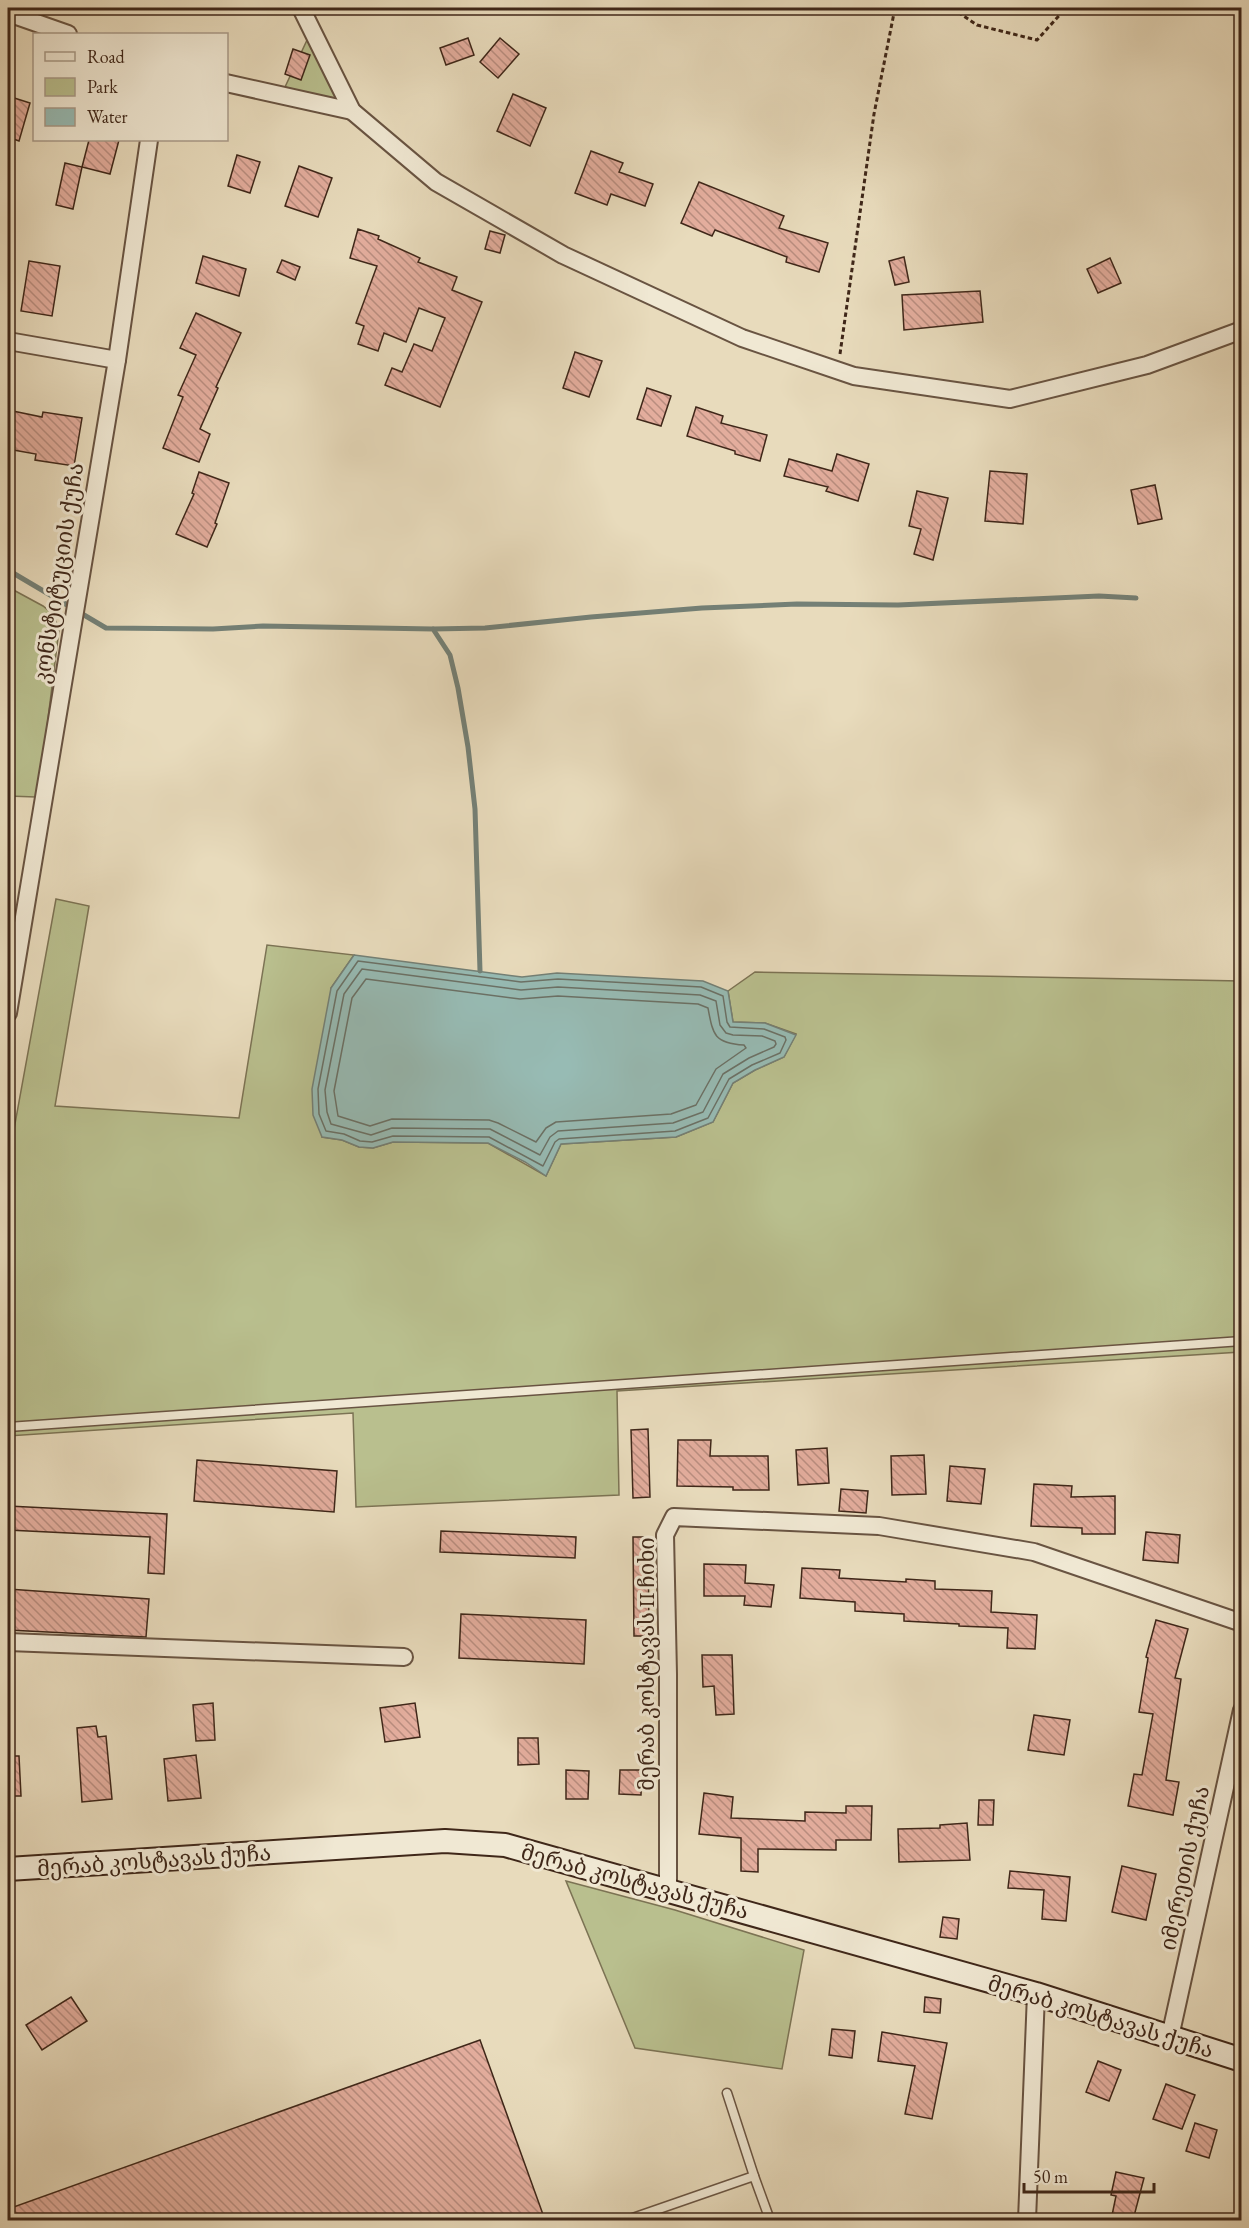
<svg xmlns="http://www.w3.org/2000/svg" width="1249" height="2228" font-family="'EB Garamond','Noto Serif Georgian',serif">
<defs>
<pattern id="building-back-hatch" width="6" height="6" patternUnits="userSpaceOnUse" patternTransform="scale(1.5)"><rect width="6" height="6" fill="#e3ad9d"/><path d="M-1 5l2 2M0 0l6 6M5-1l2 2" fill="none" stroke="#b98d7f"/></pattern>
</defs>
<rect width="100%" height="100%" fill="#e8dbbc"/>
<filter id="stains"><feTurbulence type="fractalNoise" baseFrequency=".00333" numOctaves="4"/><feColorMatrix values="0 0 0 0 .2 0 0 0 0 .09 0 0 0 0 .02 0 0 0 .5 -.17"/></filter>
<radialGradient id="worn" r=".72"><stop offset=".6" stop-color="#630" stop-opacity="0"/><stop offset="1" stop-color="#630" stop-opacity=".3"/></radialGradient>
<g fill="#b9bf8e" stroke="#7c7354" stroke-width="1.5">
<path d="M308 38 336 95 334 100 285 87Z"/>
<path d="M8 587 43 606 54 615 59 630 40 783 36 797 8 796Z"/>
<path d="M56 899 89 906 55 1106 239 1118 267 945 354 955 331 988 322 1137 342 1140 359 1147 373 1148 393 1142 488 1143 546 1176 561 1144 676 1137 713 1122 733 1083 755 1070 784 1057 796 1034 765 1023 733 1022 728 991 755 972 1241 981V1352L617 1391 619 1495 356 1507 353 1413 8 1436V1162Z"/>
<path d="M566 1881 675 1910 804 1950 782 2069 635 2048Z"/>
</g>
<path fill="#97bbb4" stroke="#748076" stroke-width="1.5" d="M354 955 522 977 557 973 703 981 728 991 733 1022 765 1023 796 1035 784 1057 755 1070 733 1083 713 1122 676 1137 561 1144 546 1176 525 1162 488 1143 393 1142 373 1148 359 1147 342 1140 322 1137 313 1115 312 1089 331 988Z"/>
<g fill="none" stroke-linecap="round" stroke-linejoin="round">
<g stroke="#6b7166" stroke-width="1.5">
<path d="M358 961 521 982 558 979 701 987 723 996 727 1022 730 1027 764 1029 785 1037 786 1040 780 1053 752 1065 729 1079 708 1118 675 1131 559 1139 555 1142 543 1166 489 1137 393 1136 372 1142 360 1141 344 1134 326 1131 319 1114 318 1089 337 991Z"/>
<path d="M362 969 521 990 558 987 700 995 716 1001 720 1025 726 1033 733 1035 762 1036 775 1041 776 1044 774 1047 749 1058 723 1074 703 1112 673 1123 558 1131 550 1137 540 1155 490 1129 392 1128 371 1135 331 1124 327 1112 325 1090 344 994Z"/>
<path d="M366 979 520 999 558 996 698 1004 708 1008C713 1035 714 1043 744 1045L746 1048 716 1069 696 1105 671 1114 556 1122 546 1128 536 1142 498 1123 489 1120 392 1119 370 1126 338 1116 334 1091 352 998Z"/>
</g>
<g stroke="#748076" stroke-width="5">
<path d="M8 570 106 628 213 629 263 626 433 629 450 655 458 688 468 747 475 809 480 971"/>
<path d="M433 629 485 628 591 617 702 608 797 604 898 605 1099 596 1136 598"/>
</g>
</g>
<g fill="url(#building-back-hatch)" stroke="#3f2719" stroke-width="1.5">
<path d="M468 38 474 55 446 65 440 48Z"/>
<path d="M500 38 519 54 498 78 480 62Z"/>
<path d="M293 49 310 55 301 80 285 74Z"/>
<path d="M513 94 546 108 530 146 497 131Z"/>
<path d="M8 96 30 103 19 141 8 137Z"/>
<path d="M89 140H119L110 174 82 167Z"/>
<path d="M591 151 623 163 619 172 653 184 645 206 611 194 607 205 575 193Z"/>
<path d="M237 155 260 162 250 193 228 186Z"/>
<path d="M65 163 82 167 73 209 56 205Z"/>
<path d="M299 166 332 178 318 217 285 206Z"/>
<path d="M699 182 784 216 779 228 828 243 819 272 786 262 787 257 715 230 712 236 681 223Z"/>
<path d="M358 229 379 236 378 239 420 258 418 262 457 277 452 290 482 302 440 407 385 385 392 368 402 372 414 344 432 351 445 318 419 308 406 342 384 333 378 351 358 344 364 326 356 323 377 266 350 258Z"/>
<path d="M490 231 505 235 500 253 485 249Z"/>
<path d="M203 256 246 269 239 296 196 283Z"/>
<path d="M904 257 909 282 895 285 889 261Z"/>
<path d="M1110 258 1121 283 1098 293 1087 269Z"/>
<path d="M282 260 300 267 295 280 277 272Z"/>
<path d="M29 261 60 266 52 316 21 311Z"/>
<path d="M980 291 983 322 904 330 902 295Z"/>
<path d="M196 313 241 333 216 387 218 388 200 429 210 434 199 462 163 448 183 397 178 395 196 355 180 348Z"/>
<path d="M575 352 602 361 589 397 563 388Z"/>
<path d="M647 388 671 396 661 426 637 419Z"/>
<path d="M696 407 723 416 721 423 767 435 760 461 735 454V451L687 436Z"/>
<path d="M8 410 42 417 43 412 82 418 74 466 35 460 36 454 8 449Z"/>
<path d="M837 454 869 464 858 501 826 491 828 487 784 476 789 459 832 471Z"/>
<path d="M990 471 1027 474 1023 524 985 521Z"/>
<path d="M199 472 229 483 215 523 217 524 207 547 176 534 194 494 192 493Z"/>
<path d="M1155 485 1162 519 1138 524 1131 490Z"/>
<path d="M917 491 948 498 933 560 914 554 921 529 909 526Z"/>
<path d="M648 1429 650 1497 633 1498 631 1430Z"/>
<path d="M678 1440H711L710 1456H768L769 1490H733V1487L677 1486Z"/>
<path d="M827 1448 829 1483 798 1485 796 1450Z"/>
<path d="M924 1455 926 1494 892 1495 891 1456Z"/>
<path d="M197 1460 337 1471 334 1512 194 1501Z"/>
<path d="M950 1466 985 1469 981 1504 947 1501Z"/>
<path d="M1034 1484 1072 1486 1071 1497 1115 1496V1534H1082V1528L1031 1526Z"/>
<path d="M841 1489 868 1491 866 1513 839 1511Z"/>
<path d="M8 1506 167 1514 164 1574 148 1573 150 1537 8 1530Z"/>
<path d="M441 1531 576 1537 575 1558 440 1552Z"/>
<path d="M1146 1532 1180 1535 1178 1563 1143 1560Z"/>
<path d="M633 1537H648L649 1636H634Z"/>
<path d="M704 1564 746 1565 745 1583 774 1585 771 1607 744 1605 745 1596H704Z"/>
<path d="M802 1568 840 1570 839 1578 906 1582V1579L935 1581V1589L992 1591 991 1612 1037 1615 1035 1649 1007 1648 1008 1628 959 1626V1624L904 1621V1614L855 1611V1602L800 1598Z"/>
<path d="M8 1589 149 1599 146 1637 8 1630Z"/>
<path d="M461 1614 586 1620 584 1664 459 1658Z"/>
<path d="M1156 1620 1188 1629 1175 1678 1181 1679 1166 1780 1179 1782 1173 1815 1128 1806 1134 1774 1142 1775 1153 1714 1139 1712 1148 1658 1146 1657Z"/>
<path d="M702 1655H732L734 1714 716 1715 714 1686 703 1687Z"/>
<path d="M213 1703 215 1740 196 1741 193 1705Z"/>
<path d="M415 1703 420 1737 385 1742 380 1708Z"/>
<path d="M1034 1715 1070 1720 1064 1755 1028 1750Z"/>
<path d="M96 1726 98 1737 106 1736 112 1799 82 1802 77 1728Z"/>
<path d="M518 1738H538L539 1764 518 1765Z"/>
<path d="M196 1755 201 1798 168 1801 164 1759Z"/>
<path d="M8 1756H19L21 1796H8Z"/>
<path d="M566 1770 589 1771 588 1799H566Z"/>
<path d="M620 1770H642L641 1795 619 1794Z"/>
<path d="M704 1793 733 1797 731 1818 805 1821V1812L846 1813V1806H872L871 1840H836V1850L758 1849V1872L741 1871V1838L699 1834Z"/>
<path d="M979 1800H994L993 1825H978Z"/>
<path d="M967 1823 970 1860 899 1862 898 1829 940 1828V1825Z"/>
<path d="M1122 1866 1156 1874 1146 1920 1112 1912Z"/>
<path d="M1010 1871 1070 1877 1066 1921 1042 1919 1044 1890 1008 1888Z"/>
<path d="M943 1917 959 1919 957 1939 940 1937Z"/>
<path d="M71 1997 87 2021 42 2050 26 2025Z"/>
<path d="M925 1997 941 1999 940 2013 924 2012Z"/>
<path d="M832 2029 855 2031 852 2058 829 2055Z"/>
<path d="M882 2032 947 2043 932 2119 905 2114 915 2066 878 2061Z"/>
<path d="M480 2040 545 2220H8V2209Z"/>
<path d="M1098 2061 1121 2070 1109 2101 1086 2092Z"/>
<path d="M1166 2084 1195 2095 1182 2129 1153 2119Z"/>
<path d="M1195 2123 1217 2130 1209 2158 1186 2151Z"/>
<path d="M1116 2172 1144 2178 1133 2220H1111L1116 2196 1111 2195Z"/>
</g>
<g fill="none" stroke-linecap="round" stroke-linejoin="round">
<defs>
<g id="service">
<path d="M8 1427 1242 1341"/>
<path d="M727 2093 754 2176"/>
<path d="M627 2220 754 2176 770 2220"/>
</g>
<g id="minor">
<path d="M301 8 352 111 436 182 563 255 742 338 854 376 1010 399 1147 365 1242 330"/>
<path d="M8 13 68 34"/>
<path d="M226 83 352 111"/>
<path d="M8 341 117 360"/>
<path d="M8 1013 117 360 149 140"/>
<path d="M8 1642 404 1657"/>
<path d="M668 1890V1674L665 1535 674 1517 879 1526 1034 1552 1242 1623"/>
<path d="M1170 2037 1242 1710"/>
<path d="M1027 2220 1036 1994"/>
</g>
<path id="secondary" d="M8 1869 445 1841 505 1845 1036 1994 1242 2060"/>
</defs>
<use href="#service" stroke="#695442" stroke-width="11"/>
<use href="#minor" stroke="#695442" stroke-width="20"/>
<use href="#secondary" stroke="#3f2719" stroke-width="26"/>
<g stroke="#3f2719" stroke-width="3" stroke-dasharray="4.5 3" stroke-linecap="butt">
<path d="M952 8 977 25 1037 40 1066 8"/>
<path d="M840 354 874 114 895 8"/>
</g>
<use href="#service" stroke="#f0e8d3" stroke-width="8"/>
<use href="#minor" stroke="#f0e8d3" stroke-width="16"/>
<use href="#secondary" stroke="#f0e8d3" stroke-width="22"/>
</g>
<g text-anchor="middle" stroke-width="6" stroke-linejoin="round" paint-order="stroke">
<g font-size="22" fill="#3f2719" stroke="#f0e8d3">
<text transform="translate(58 573) rotate(-81)" y="8">კონსტიტუციის ქუჩა</text>
<text transform="translate(646 1664) rotate(-90)" y="8">მერაბ კოსტავას II ჩიხი</text>
<text transform="translate(154 1860) rotate(-4)" y="8">მერაბ კოსტავას ქუჩა</text>
<text transform="translate(1184 1868) rotate(-78)" y="8">იმერეთის ქუჩა</text>
<text transform="translate(635 1881) rotate(15)" y="8">მერაბ კოსტავას ქუჩა</text>
<text transform="translate(1101 2016) rotate(17)" y="8">მერაბ კოსტავას ქუჩა</text>
</g>
</g>
<rect width="1249" height="2228" fill="none" stroke="#e8dbbc" stroke-width="30"/>
<rect x="9" y="9" width="1231" height="2210" fill="none" stroke="#3f2719" stroke-width="3"/>
<rect x="15" y="15" width="1219" height="2198" fill="none" stroke="#3f2719" stroke-width="1.5"/>
<rect x="33" y="33" width="195" height="108" fill="#f0e8d3" stroke="#a99b89" stroke-width="1.5"/>
<rect x="45" y="52" width="30" height="9" fill="#f0e8d3" stroke="#a99b89" stroke-width="1.5"/>
<text x="87" y="63" font-size="18" fill="#3f2719">Road</text>
<rect x="45" y="78" width="30" height="18" fill="#b9bf8e" stroke="#a99b89" stroke-width="1.5"/>
<text x="87" y="93" font-size="18" fill="#3f2719">Park</text>
<rect x="45" y="108" width="30" height="18" fill="#97bbb4" stroke="#a99b89" stroke-width="1.5"/>
<text x="87" y="123" font-size="18" fill="#3f2719">Water</text>
<path d="M1024 2183v9h130v-9" fill="none" stroke="#3f2719" stroke-width="3"/>
<text x="1033" y="2183" font-size="18" fill="#3f2719" stroke="#f0e8d3" stroke-width="4.5" paint-order="stroke">50 m</text>
<rect width="100%" height="100%" filter="url(#stains)"/>
<rect width="100%" height="100%" fill="url(#worn)"/>
</svg>
